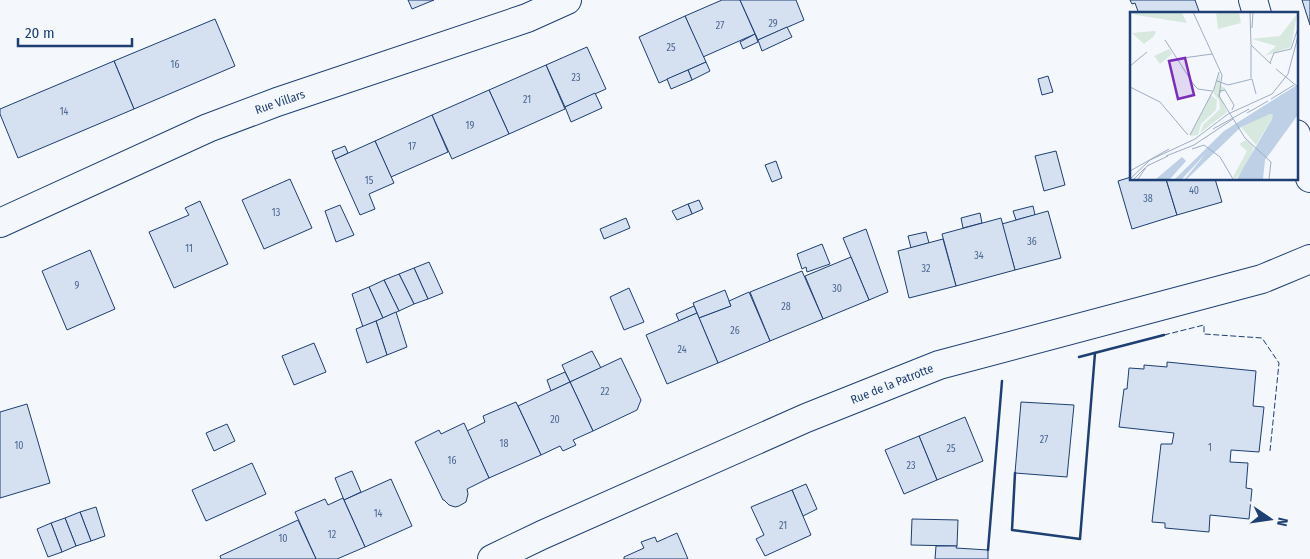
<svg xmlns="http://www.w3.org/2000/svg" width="1310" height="559" font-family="'Fira Sans Condensed',sans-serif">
<rect width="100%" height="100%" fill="#f4f7fb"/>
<g fill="#d5e0f0" stroke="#1d3f73">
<path d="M408 0H434L412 9Z"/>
<path d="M722 0H740L755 34 703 57 685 16Z"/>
<path d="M740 0H796L804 20 758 40Z"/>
<path d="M1130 0H1195L1200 14H1139L1135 3 1132 4Z"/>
<path d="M1302 0H1310V25Z"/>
<path d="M685 16 706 62 659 83 639 37Z"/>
<path d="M215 19 235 66 134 109 114 61Z"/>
<path d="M787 27 792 37 762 51 758 40Z"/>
<path d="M755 34 758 42 743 49 740 42Z"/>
<path d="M587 47 606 89 565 107 546 65Z"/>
<path d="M114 61 134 109 18 158 0 114V109Z"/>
<path d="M706 62 710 71 692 80 688 70Z"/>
<path d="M546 65 565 109 509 134 489 90Z"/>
<path d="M688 70 692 80 671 89 667 79Z"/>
<path d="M1048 76 1053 92 1042 95 1038 79Z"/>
<path d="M489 90 509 134 452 159 432 115Z"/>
<path d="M595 93 602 108 571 122 565 107Z"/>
<path d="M432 115 448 152 391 177 375 141Z"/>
<path d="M375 141 394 183 369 194 375 209 360 215 335 159Z"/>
<path d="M345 146 348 153 335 159 332 151Z"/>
<path d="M1056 151 1065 185 1044 191 1035 156Z"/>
<path d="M776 161 782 178 772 182 765 165Z"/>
<path d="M1131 177V179H1166L1177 215 1132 229 1118 181Z"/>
<path d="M290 179 312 228 264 249 242 200Z"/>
<path d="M1166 179H1215L1222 202 1177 215Z"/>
<path d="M699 200 703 209 692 214 688 204Z"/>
<path d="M200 201 228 264 174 288 149 232 189 215 185 208Z"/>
<path d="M688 204 692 214 677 220 672 211Z"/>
<path d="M340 205 354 235 336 242 325 211Z"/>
<path d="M1033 206 1035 215 1016 220 1013 211Z"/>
<path d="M1048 211 1061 258 1015 270 1002 224Z"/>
<path d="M980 213 982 223 963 228 961 218Z"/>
<path d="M626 218 630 228 604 239 600 229Z"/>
<path d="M1001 218 1015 270 956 286 942 234Z"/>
<path d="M866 229 888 292 869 300 843 238Z"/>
<path d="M926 232 929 243 911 248 908 236Z"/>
<path d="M943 239 956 286 909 298 898 251Z"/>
<path d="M822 244 830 264 807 272 806 267 802 269 797 254Z"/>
<path d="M90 250 115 309 67 330 42 271Z"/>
<path d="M851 257 869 300 823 319 805 276Z"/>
<path d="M429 262 443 293 428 299 414 268Z"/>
<path d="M414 268 428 299 414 304 399 274Z"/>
<path d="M802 271 823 319 770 341 750 292Z"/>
<path d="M399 274 414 304 399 311 384 280Z"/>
<path d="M384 280 399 311 383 318 369 287Z"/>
<path d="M369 287 383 318 363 327 352 294Z"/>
<path d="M629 288 644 322 624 330 610 297Z"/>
<path d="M725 290 731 306 699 318 693 303Z"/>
<path d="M749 292 770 341 718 363 699 318 731 306 729 301Z"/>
<path d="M694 306 697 313 679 321 676 314Z"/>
<path d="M396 312 407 347 387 355 376 321Z"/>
<path d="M697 313 718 363 667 384 646 335Z"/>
<path d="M376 321 387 355 367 363 356 329Z"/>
<path d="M314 343 326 372 294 385 282 356Z"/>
<path d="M592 351 601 368 570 382 562 365Z"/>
<path d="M621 358 641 400 637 410 593 431 570 382Z"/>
<path d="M1167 362 1256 371 1253 406 1264 407 1259 452 1231 450 1230 462 1248 463 1246 488 1252 489 1249 519 1210 515 1209 532 1165 528V523L1152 522 1161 444H1172L1174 433 1119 427 1124 389H1127L1129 368 1144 369V365L1167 367Z"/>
<path d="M565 372 570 382 551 391 547 380Z"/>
<path d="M570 382 593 431 573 440 576 445 563 451 560 446 541 455 518 406Z"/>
<path d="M516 402 541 455 489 478 467 431 485 422 483 416Z"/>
<path d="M1021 402 1074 405 1067 477 1015 473Z"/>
<path d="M27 404 50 483 0 498V412Z"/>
<path d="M965 417 983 461 937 480 919 436Z"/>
<path d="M464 423 489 478 467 489 468 494 466 502 459 506 455 507 449 505 444 500H443L415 442 439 430 441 434Z"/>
<path d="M227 424 235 441 214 451 206 433Z"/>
<path d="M919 436 937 480 904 494 885 450Z"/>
<path d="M252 463 266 494 206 521 192 490Z"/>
<path d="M352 471 361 492 344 500 335 478Z"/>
<path d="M391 479 412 526 365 547 344 500Z"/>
<path d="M806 484 817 509 803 516 792 490Z"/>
<path d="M792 490 811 535 765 556 756 539 764 535 751 507Z"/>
<path d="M343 498 365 547 337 559H316L295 512 325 499 328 505Z"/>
<path d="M96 507 105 536 91 541 80 512Z"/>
<path d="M80 512 91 541 76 546 65 518Z"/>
<path d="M65 518 76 546 62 552 51 523Z"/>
<path d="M912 519 958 520 957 546 911 545Z"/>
<path d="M298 520 316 559H221L220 556Z"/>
<path d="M51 523 62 552 48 557 37 529Z"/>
<path d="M677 533 688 559H624V557L644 548 641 542 655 537 657 542Z"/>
<path d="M936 546H957L956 548 988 550V559H935Z"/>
</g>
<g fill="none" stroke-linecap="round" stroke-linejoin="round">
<defs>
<g id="street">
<path d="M1253 0 1257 14"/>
<path d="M1296 134 1310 178"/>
<path d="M0 223 208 128 277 102 527 18 567 0"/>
</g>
<path id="secondary" d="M492 559 542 535 806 418 939 365 1262 279 1310 259"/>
</defs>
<use href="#street" stroke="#1d3f73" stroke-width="30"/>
<use href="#secondary" stroke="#1d3f73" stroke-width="30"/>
<use href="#street" stroke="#f4f7fb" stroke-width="28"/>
<use href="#secondary" stroke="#f4f7fb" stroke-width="28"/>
<path stroke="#1d3f73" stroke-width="1" stroke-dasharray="6 2.5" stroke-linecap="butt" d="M1164 335 1204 325V334L1262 338 1279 363 1270 451"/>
<g stroke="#1d3f73" stroke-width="2.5">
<path d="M1079 357 1164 335"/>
<path d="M1015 473 1012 530 1080 539 1095 353"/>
<path d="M988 550 1002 381"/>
</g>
</g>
<g text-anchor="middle" stroke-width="4" stroke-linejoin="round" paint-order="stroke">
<g font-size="10" fill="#4b6792">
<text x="773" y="27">29</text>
<text x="720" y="29">27</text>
<text x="671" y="51">25</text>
<text x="175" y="68">16</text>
<text x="576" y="81">23</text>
<text x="527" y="103">21</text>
<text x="64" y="115">14</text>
<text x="470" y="129">19</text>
<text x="412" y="150">17</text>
<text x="369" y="184">15</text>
<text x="1194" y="194">40</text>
<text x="1148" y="202">38</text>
<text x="276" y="216">13</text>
<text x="1032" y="245">36</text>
<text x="189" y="252">11</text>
<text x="979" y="259">34</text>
<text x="926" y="272">32</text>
<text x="77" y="289">9</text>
<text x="837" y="292">30</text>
<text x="786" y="310">28</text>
<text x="735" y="334">26</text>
<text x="682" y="353">24</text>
<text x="605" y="395">22</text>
<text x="555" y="423">20</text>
<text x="1044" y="443">27</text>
<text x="504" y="447">18</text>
<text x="19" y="449">10</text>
<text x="1210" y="451">1</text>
<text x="951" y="452">25</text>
<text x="452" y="464">16</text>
<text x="911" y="469">23</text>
<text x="378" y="517">14</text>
<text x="783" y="529">21</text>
<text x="332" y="538">12</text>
<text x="283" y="542">10</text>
</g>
<g font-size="12" fill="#1d3f73" stroke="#f4f7fb">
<text transform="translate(280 102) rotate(-19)" y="4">Rue Villars</text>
<text transform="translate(892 384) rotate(-22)" y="4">Rue de la Patrotte</text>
</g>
</g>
<g transform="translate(1130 12)">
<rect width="168" height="168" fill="#f4f7fb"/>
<path d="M1 0 52 1 57 11 6 3ZM86 0H109L111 11 88 17ZM167 2 161 35 135 44 146 34 122 27 150 24ZM24 19 26 20 23 25 14 32 2 21ZM39 37 42 42 30 52 24 44ZM90 60V73L96 77 89 82 97 100 70 121 73 113 90 97 89 88 83 81ZM81 83 87 88 86 98 71 112 68 123 60 124ZM136 102 144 103 126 133 111 115ZM116 128 124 135 118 152 105 167 103 165 117 139 109 132Z" fill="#d7e8df"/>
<path d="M167 73V104L135 148 133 167H107L142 107 143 103 140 102 111 115 57 167H55L76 141 52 167H45L94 119ZM52 145 56 149 40 167H26Z" fill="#bed0e5"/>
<path fill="none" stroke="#9eadc5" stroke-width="1" d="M63 0 92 63 89 84 115 126 141 150 139 167M120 0 121 33 141 52M122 16 123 0M35 28 64 73 68 77 82 79M121 34V66M46 47 82 42M140 51 144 41 161 37 168 16M0 54 17 40M146 57 168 75M87 69 98 73 122 67 126 82M0 75 30 90 58 123M89 85 90 79 95 78 104 93 102 98M141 87 164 73M117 101 138 89M83 117 119 97M60 123 84 77 89 60M62 137 74 133 90 145 103 167M36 144 64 133 103 107M0 159 39 137M0 167 20 148 65 127 98 102 142 82 158 62 168 24M4 167 15 156M8 167 17 154 38 144"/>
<path fill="#7b2cbf" fill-opacity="0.15" stroke="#7b2cbf" stroke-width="2.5" d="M55 46 64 83 48 87 39 49Z"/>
<rect width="168" height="168" fill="none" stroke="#1d3f73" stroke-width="2.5"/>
</g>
<g transform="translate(1270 519) rotate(103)" stroke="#f4f7fb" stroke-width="4" paint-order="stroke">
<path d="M0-4L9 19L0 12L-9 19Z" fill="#1d3f73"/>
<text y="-8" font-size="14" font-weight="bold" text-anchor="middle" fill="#1d3f73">N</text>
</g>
<path d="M18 38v8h114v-8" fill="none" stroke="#1d3f73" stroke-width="2.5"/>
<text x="25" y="38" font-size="15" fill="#1d3f73" stroke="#f4f7fb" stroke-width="4" paint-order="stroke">20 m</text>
</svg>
